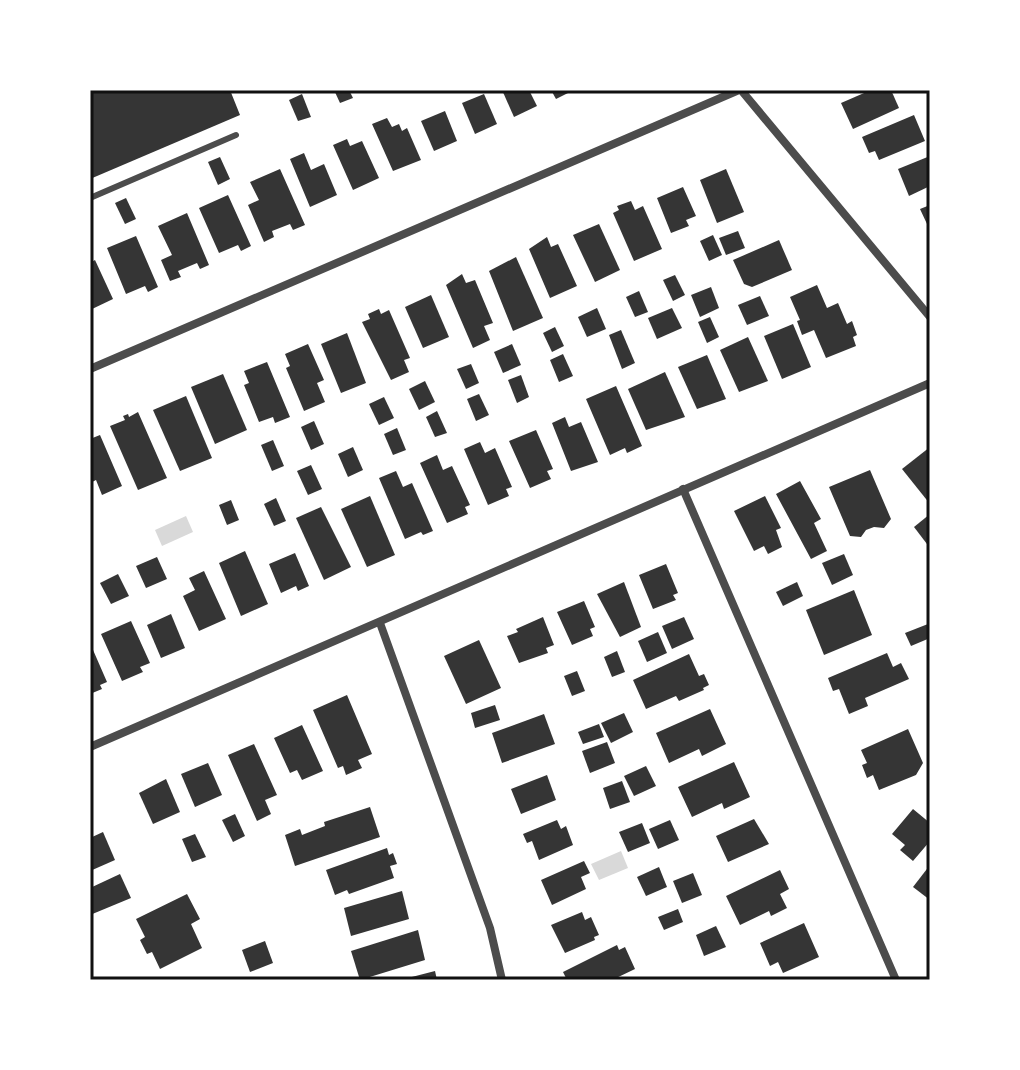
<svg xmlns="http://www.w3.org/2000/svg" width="1020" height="1070" font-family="Commissioner,sans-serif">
<rect width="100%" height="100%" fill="#fff"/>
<g fill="#d9d9d9">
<path d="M186 516 193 532 162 546 155 530Z"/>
<path d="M621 851 628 868 599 880 591 864Z"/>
</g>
<g fill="#353535">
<path d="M90 90H230L240 115 90 179Z"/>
<path d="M334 90H349L353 98 340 103Z"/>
<path d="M502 90H529L537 106 514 117Z"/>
<path d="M551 90H574L556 99Z"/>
<path d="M871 90H891L899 108 853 129 841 103Z"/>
<path d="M302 94 311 117 298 121 289 100Z"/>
<path d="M484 94 497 124 475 134 462 103Z"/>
<path d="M445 111 457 141 434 151 421 121Z"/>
<path d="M914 115 925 141 879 160 875 151 869 153 862 137Z"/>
<path d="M387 118 392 127 399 124 402 131 407 128 421 160 393 171 372 124Z"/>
<path d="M347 139 350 146 362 141 379 178 353 190 333 145Z"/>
<path d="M304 153 311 170 324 164 337 195 310 207 290 159Z"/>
<path d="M930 156V186L909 196 898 169Z"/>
<path d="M220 157 230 179 218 185 208 162Z"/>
<path d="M280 169 305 225 293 230 290 224 272 231 274 237 264 242 248 205 259 200 250 182Z"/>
<path d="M726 169 744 212 717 223 700 180Z"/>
<path d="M683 187 696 216 686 220 689 226 671 233 657 198Z"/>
<path d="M228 195 251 246 241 251 238 245 219 253 199 208Z"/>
<path d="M126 198 136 219 125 224 115 203Z"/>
<path d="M631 201 635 210 643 206 662 249 634 261 613 213 619 210 617 206Z"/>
<path d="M930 205V222L927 224 920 209Z"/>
<path d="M187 213 209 265 200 269 197 263 178 271 181 277 170 281 161 260 172 255 158 226Z"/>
<path d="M599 224 620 270 595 282 573 235Z"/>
<path d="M738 231 745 248 726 255 719 238Z"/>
<path d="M713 235 722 255 709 261 700 241Z"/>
<path d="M136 236 158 287 148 292 145 286 126 294 107 248Z"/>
<path d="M547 237 551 247 558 244 577 286 550 298 529 249Z"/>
<path d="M779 240 792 270 752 287 744 284 733 260Z"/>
<path d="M516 257 543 318 513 331 489 271Z"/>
<path d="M95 260 113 299 90 310V263Z"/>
<path d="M462 274 466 283 475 280 493 323 484 326 490 340 473 348 446 285Z"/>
<path d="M675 275 685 295 673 301 663 280Z"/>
<path d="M817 285 827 308 838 303 847 324 852 321 857 335 853 337 856 346 826 358 814 330 802 335 797 321 800 320 790 297Z"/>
<path d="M711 287 719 308 700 317 691 295Z"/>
<path d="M639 291 648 312 635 317 626 297Z"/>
<path d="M431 295 449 337 423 348 405 307Z"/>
<path d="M760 296 769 316 747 325 738 305Z"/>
<path d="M597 308 606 329 587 337 578 317Z"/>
<path d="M672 308 682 328 657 339 648 318Z"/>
<path d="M379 309 381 314 389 310 410 358 404 360 409 372 391 380 362 322 370 319 368 314Z"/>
<path d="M710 317 719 337 707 343 698 322Z"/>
<path d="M793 324 811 367 782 379 764 336Z"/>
<path d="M555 327 564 346 552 352 543 333Z"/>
<path d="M621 330 635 363 622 369 609 335Z"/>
<path d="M347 333 366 383 341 393 321 344Z"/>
<path d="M748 337 768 381 739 392 720 350Z"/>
<path d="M308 344 324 380 317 383 325 402 304 411 286 368 290 366 285 354Z"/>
<path d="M512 344 521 365 503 373 494 352Z"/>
<path d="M563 354 573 376 559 382 550 360Z"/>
<path d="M707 355 726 399 697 409 678 367Z"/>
<path d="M267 362 290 417 275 423 273 417 259 422 244 385 249 383 244 371Z"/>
<path d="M471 364 479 383 466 389 457 369Z"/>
<path d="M665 372 685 417 646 430 628 389Z"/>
<path d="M223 374 247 430 215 444 191 387Z"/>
<path d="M521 375 529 397 517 403 508 380Z"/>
<path d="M425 381 435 402 419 410 409 389Z"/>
<path d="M616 386 642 446 627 453 625 448 610 455 586 399Z"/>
<path d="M479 394 489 415 476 421 467 399Z"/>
<path d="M186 396 212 458 180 471 153 410Z"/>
<path d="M384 397 394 418 379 425 369 404Z"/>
<path d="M437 411 447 433 435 437 426 417Z"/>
<path d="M138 412 167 478 138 490 110 426 125 420 123 416 128 414 129 417Z"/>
<path d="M565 417 569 427 581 422 598 462 571 471 552 423Z"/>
<path d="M314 421 324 444 311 450 301 427Z"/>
<path d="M397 428 406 450 393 455 384 434Z"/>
<path d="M536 430 553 469 547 471 551 479 530 488 509 441Z"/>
<path d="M100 435 122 486 102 495 96 480 90 483V439Z"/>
<path d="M273 440 284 466 272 471 261 445Z"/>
<path d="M480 442 485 453 495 448 512 487 506 489 509 496 488 505 464 449Z"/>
<path d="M353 447 363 470 348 477 338 454Z"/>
<path d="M930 447V504L902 469Z"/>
<path d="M437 455 443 470 452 466 470 505 465 507 468 514 447 523 420 463Z"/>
<path d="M311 465 322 489 308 495 297 471Z"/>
<path d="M870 470 891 519 884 528 874 527 866 530 861 537 850 536 829 487Z"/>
<path d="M396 471 403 487 412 483 433 531 423 535 421 532 405 539 379 478Z"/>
<path d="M800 481 821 519 814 523 827 551 811 559 776 494Z"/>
<path d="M370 496 395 555 367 567 341 509Z"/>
<path d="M765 496 781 528 776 530 782 547 768 554 764 546 754 551 734 511Z"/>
<path d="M276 498 286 521 274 526 264 504Z"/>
<path d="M231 500 239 520 227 525 219 505Z"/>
<path d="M321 507 351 567 324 580 296 518Z"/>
<path d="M930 514V548L914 527Z"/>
<path d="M245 551 268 604 241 616 219 563Z"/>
<path d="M295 553 309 586 298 591 296 586 281 593 269 564Z"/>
<path d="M844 554 853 575 832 585 822 563Z"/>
<path d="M157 557 167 579 146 588 136 566Z"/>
<path d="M666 564 678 593 673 595 676 600 653 609 639 575Z"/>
<path d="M204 571 226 619 199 631 183 596 195 590 189 578Z"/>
<path d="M118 574 129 596 111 604 100 583Z"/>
<path d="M624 582 641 627 620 637 597 594Z"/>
<path d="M797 582 803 596 783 606 776 592Z"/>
<path d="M854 590 872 635 824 655 806 610Z"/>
<path d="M584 601 595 627 590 629 593 636 572 645 557 612Z"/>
<path d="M171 614 185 648 161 658 147 625Z"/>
<path d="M543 617 554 645 546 648 548 653 519 663 507 636 518 632 516 629Z"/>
<path d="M684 617 694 639 672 649 662 626Z"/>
<path d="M131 621 150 663 140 667 143 672 122 681 101 634Z"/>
<path d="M928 624 930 638 911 646 905 633Z"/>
<path d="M658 632 667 653 647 662 638 641Z"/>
<path d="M479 640 501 688 466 704 444 656Z"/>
<path d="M90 643 107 682 100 685 102 689 90 694Z"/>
<path d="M617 651 625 672 612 677 604 657Z"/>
<path d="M887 653 893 667 901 663 909 679 865 698 868 706 849 714 839 689 833 691 828 678Z"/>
<path d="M689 654 699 676 704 674 709 685 703 688 704 690 679 701 676 696 646 709 633 680Z"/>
<path d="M577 671 585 691 572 696 564 676Z"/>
<path d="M347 695 372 754 358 760 362 768 346 775 343 766 338 768 313 710Z"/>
<path d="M495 705 500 720 475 728 471 713Z"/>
<path d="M710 709 726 744 702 756 699 749 669 763 656 733Z"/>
<path d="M624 713 633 732 611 743 601 723Z"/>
<path d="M544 714 555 744 502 763 492 733Z"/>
<path d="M599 724 604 737 583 744 578 732Z"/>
<path d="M302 725 323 771 302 780 297 770 290 773 274 738Z"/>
<path d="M908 729 923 763 916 775 879 790 873 775 867 778 862 765 867 763 861 750Z"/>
<path d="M607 742 615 763 590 773 582 751Z"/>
<path d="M254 744 277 795 265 800 271 814 257 821 228 755Z"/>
<path d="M734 762 750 797 724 809 722 803 692 817 678 787Z"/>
<path d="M208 763 222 795 195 807 181 774Z"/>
<path d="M646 766 656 786 634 796 624 776Z"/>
<path d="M547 775 556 800 521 814 511 789Z"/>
<path d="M166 779 180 812 153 824 139 793Z"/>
<path d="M622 781 630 802 610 809 603 788Z"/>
<path d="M370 807 380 837 295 866 285 835 300 829 302 835 325 826 324 822Z"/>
<path d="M913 809 930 823V841L913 861 900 850 905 845 892 834Z"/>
<path d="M235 814 245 836 233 842 222 820Z"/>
<path d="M754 819 769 844 728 862 716 836Z"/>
<path d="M557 820 561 829 566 826 573 845 539 860 532 841 527 843 523 834Z"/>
<path d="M670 820 679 840 658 849 649 829Z"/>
<path d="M642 823 650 843 628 852 619 832Z"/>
<path d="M103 832 115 860 90 871V838Z"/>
<path d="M195 834 206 857 192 862 182 839Z"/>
<path d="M387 848 389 855 393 853 397 864 390 866 394 878 349 894 347 890 335 895 326 870Z"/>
<path d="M584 861 590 873 581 877 586 889 552 905 541 880Z"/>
<path d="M930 865V900L913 887Z"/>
<path d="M659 867 667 887 646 896 637 877Z"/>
<path d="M780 870 789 889 780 894 787 908 771 916 769 911 740 925 726 896Z"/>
<path d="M693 873 702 895 682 903 673 881Z"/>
<path d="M120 874 131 898 90 915V888Z"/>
<path d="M402 891 409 919 351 936 344 908Z"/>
<path d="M187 894 200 919 191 924 202 948 160 969 152 952 147 954 140 940 145 937 136 919Z"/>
<path d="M678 909 683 922 664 930 658 917Z"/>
<path d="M582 912 585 920 591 917 599 935 594 937 595 940 565 953 551 925Z"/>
<path d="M804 923 819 957 783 973 778 962 770 966 760 943Z"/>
<path d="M716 926 726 947 704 956 696 935Z"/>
<path d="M418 930 425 960 360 980 351 951Z"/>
<path d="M265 941 273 963 250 972 242 950Z"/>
<path d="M617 945 619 950 625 947 635 969 612 980H567L563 972Z"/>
<path d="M435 971 437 980H404V979Z"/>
</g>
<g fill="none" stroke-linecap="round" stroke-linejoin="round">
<path stroke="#4c4c4c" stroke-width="6" d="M90 198 236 135"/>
<g stroke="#4c4c4c" stroke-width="8">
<path d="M741 90 930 317"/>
<path d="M90 369 739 90"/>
<path d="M683 489 896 980"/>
<path d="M380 623 490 928 502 980"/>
<path d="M90 747 930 383"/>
</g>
</g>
<rect width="1020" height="1070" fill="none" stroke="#ffffff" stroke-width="184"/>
<rect x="92" y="92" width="836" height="886" fill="none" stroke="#111" stroke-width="3"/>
</svg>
